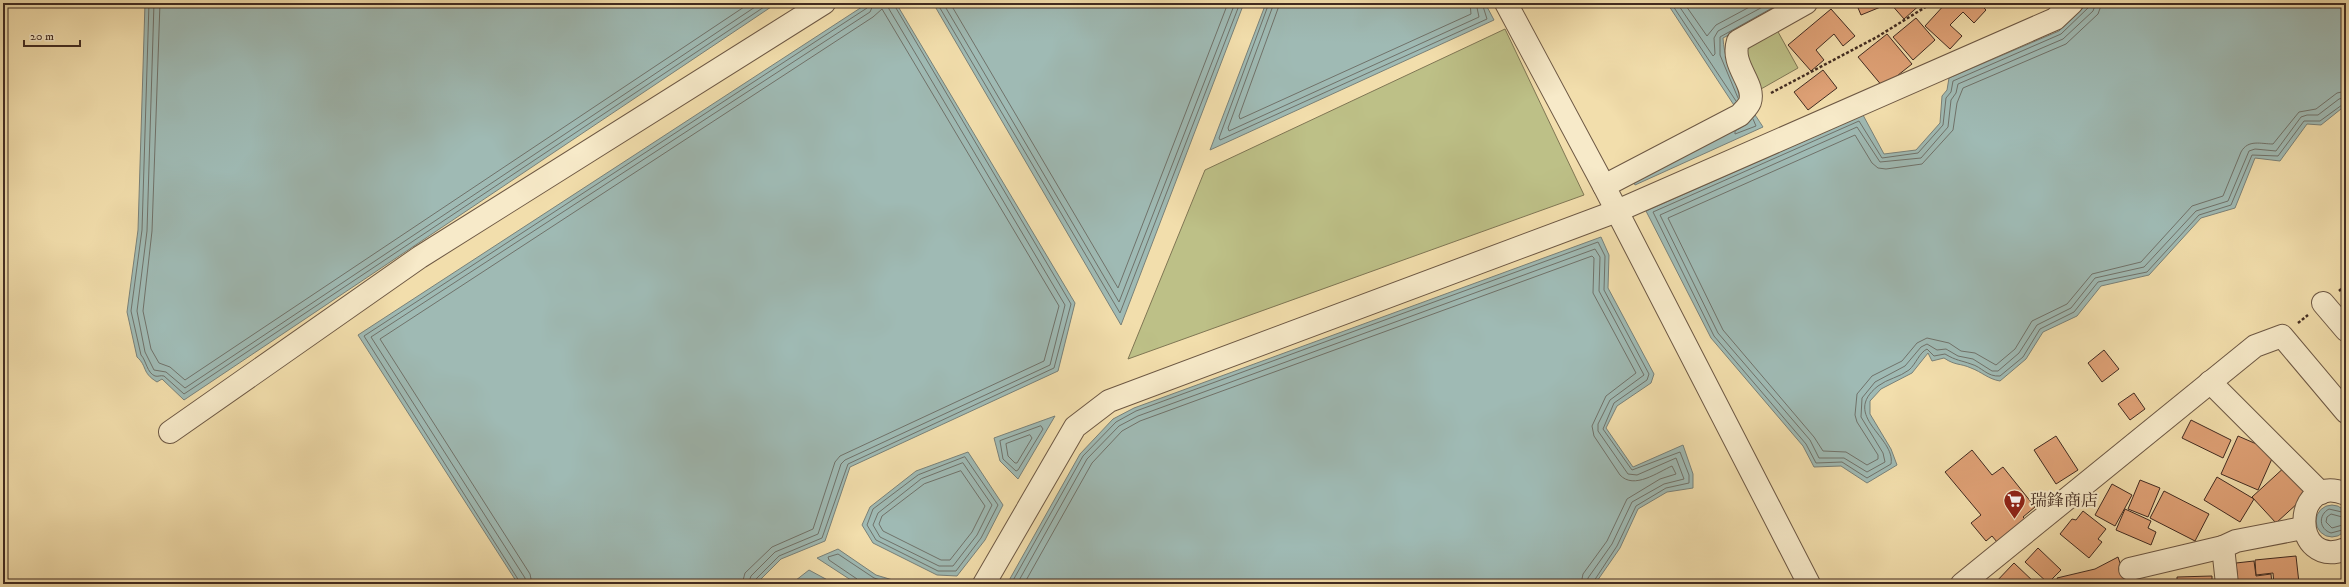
<svg xmlns="http://www.w3.org/2000/svg" width="2349" height="587" font-family="'IM FELL DW Pica','Noto Serif TC',serif">
<rect width="100%" height="100%" fill="#f2deac"/>
<filter id="stains"><feTurbulence type="fractalNoise" baseFrequency=".005" numOctaves="4"/><feColorMatrix values="0 0 0 0 .2 0 0 0 0 .09 0 0 0 0 .02 0 0 0 .5 -.17"/></filter>
<radialGradient id="worn" r=".72"><stop offset=".6" stop-color="#630" stop-opacity="0"/><stop offset="1" stop-color="#630" stop-opacity=".3"/></radialGradient>
<g fill="#bdc087" stroke="#7f7654">
<path d="M1505 29 1584 195 1128 359 1205 170Z"/>
<path d="M1777 30 1798 68 1761 89C1740 49 1738 51 1777 30Z"/>
</g>
<g fill="#9fbab4" stroke="#798179">
<path d="M145 3H777L184 400 162 379 157 382C141 372 148 367 137 357L127 312 138 230Z"/>
<path d="M868 3H896L1075 303 1058 371 850 467 825 541 781 559 756 584H518L358 335Z"/>
<path d="M933 3H1244L1121 325Z"/>
<path d="M1266 3H1485L1494 20 1210 150Z"/>
<path d="M1667 3H1789L1723 38C1725 72 1745 99 1763 127L1635 185 1632 179 1745 122Z"/>
<path d="M2088 3H2346V105L2321 125 2307 124 2280 161 2255 158 2235 208 2201 218 2149 275 2101 286 2077 316 2043 332 2026 359 2000 381C1988 379 1982 372 1971 368 1960 363 1956 366 1944 358L1932 361 1928 353 1912 373 1881 389 1870 401V414L1891 449 1897 465 1867 483 1841 466 1814 467 1803 446 1711 338 1646 211 1863 115 1884 154 1916 150 1940 123 1942 96 1947 90 1949 78 2059 31Z"/>
<path d="M1601 237 1609 255 1608 288 1654 374 1651 383 1617 406 1606 428 1633 467 1683 445 1693 474V488L1667 492 1638 509 1620 548 1595 584H1007L1080 454 1113 419 1134 408Z"/>
<path d="M1055 416 1018 479 1000 461 994 438Z"/>
<path d="M968 452 1003 505 985 540 957 576 937 575 873 543 862 525 870 507 916 471Z"/>
<circle cx="2332" cy="521" r="16"/>
<path d="M838 549 876 575 906 584H857L817 558Z"/>
<path d="M809 570 835 584H791Z"/>
</g>
<g fill="none" stroke-linecap="round" stroke-linejoin="round">
<g stroke="#70726a" stroke-width="1">
<path d="M149 3 142 230 131 311 141 355C146 360 147 373 155 376 158 377 160 375 164 376L184 394 770 3"/>
<path d="M154 3 147 231 137 311 145 352 154 370 166 372 185 388 761 3"/>
<path d="M160 3 152 231 143 311 151 349 159 363 170 367 185 380 750 3"/>
<path d="M937 3 1120 313 1240 3"/>
<path d="M943 3 1119 302 1235 3"/>
<path d="M950 3 1118 288 1228 3"/>
<path d="M1269 3 1219 138 1220 140 1487 19 1482 3"/>
<path d="M1274 3 1228 128 1229 131 1479 17 1476 3"/>
<path d="M1280 3 1239 116 1240 119 1471 14 1470 3"/>
<path d="M1671 3 1736 101"/>
<path d="M1677 3 1713 56 1715 54 1714 38 1718 31 1770 3"/>
<path d="M1684 3 1707 36 1716 25 1757 3"/>
<path d="M2091 3 2089 7 2061 34 1953 81 1951 92 1946 98 1943 125 1918 153 1882 158 1859 121 1653 212 1714 336 1806 444 1816 463 1842 462 1867 478 1891 464C1896 437 1840 416 1878 386 1887 379 1900 377 1909 370 1916 364 1919 353 1927 349L1934 356 1945 354C1957 361 1960 360 1971 364 1982 367 1987 377 2000 376L2023 357 2040 329 2074 312 2098 282 2147 272 2199 215 2231 205 2252 155 2278 156 2304 121H2320L2346 102"/>
<path d="M2096 3 2093 11 2063 39 1958 84 1956 93 1951 100 1948 127 1921 158 1880 162 1857 127 1660 215 1718 333 1810 440 1819 458H1844L1867 472 1885 462 1883 453 1861 417 1862 398 1875 382 1905 366 1921 347 1927 344 1937 350 1946 349 1958 356 1973 359 1992 371H1998L2019 353 2037 325 2071 308 2095 278 2144 267 2196 211 2228 201 2249 151 2255 149 2276 151 2301 117 2307 115H2318L2339 99 2346 97"/>
<path d="M2102 3 2098 14 2066 44 1963 88 1957 103 1953 130 1922 164 1886 169 1878 168 1872 163 1855 135 1668 218 1723 330 1814 437 1823 451 1846 452 1867 465 1878 459V455L1857 422 1855 415 1857 394 1872 376 1902 361 1917 343 1927 338 1949 343 1961 351 1975 353 1996 365 2015 349 2032 321 2067 304 2092 274 2141 262 2192 206 2223 196 2241 152C2248 139 2261 144 2273 144L2299 112 2316 109 2337 93 2346 91"/>
<path d="M1738 98 1720 55V37L1781 3"/>
<path d="M1747 124 1735 131V134L1756 126 1753 119"/>
<path d="M1041 426 1043 429 1018 470 1016 471 1003 459 1000 441Z"/>
<path d="M1030 435 1032 438 1017 463H1015L1008 456 1006 444Z"/>
<path d="M965 457 998 505 981 538 956 571H938L876 540 867 525 873 509 918 475Z"/>
<path d="M963 463 992 505 977 535 953 566H939L880 537 873 525 878 513 921 479Z"/>
<path d="M961 471 985 506 972 532 950 560H941L883 531 879 524 882 516 924 484Z"/>
<path d="M2346 513 2329 509C2318 515 2319 529 2331 533L2346 529"/>
<path d="M2346 518 2331 514 2327 517 2326 522 2332 528 2346 524"/>
<path d="M521 584 364 336 867 8 869 3"/>
<path d="M526 584 525 578 371 337 870 12 874 3"/>
<path d="M532 584 530 574 380 339 873 17 882 9 1059 306 1044 361 840 456 835 462 813 529 772 547 745 573 742 584"/>
<path d="M748 584 751 576 775 552 818 534 841 464 845 460 1050 365 1065 305 889 9 888 3"/>
<path d="M753 584 755 580 779 556 822 538 848 464 1054 368 1071 304 893 3"/>
<path d="M859 584 857 579 829 560 828 557 838 554 874 578 893 584"/>
<path d="M1011 584 1083 456 1116 422 1136 411 1598 242 1605 256 1604 290 1649 374 1647 380 1614 403 1603 429 1632 470 1680 452 1689 475V483L1666 488 1636 506 1617 546 1592 584"/>
<path d="M1017 584 1087 459 1119 426 1138 416 1595 249 1600 257 1599 291 1644 375 1610 400 1598 424V431L1628 474 1637 475 1676 458 1684 479 1664 484 1632 502 1612 544 1588 578 1587 584"/>
<path d="M1024 584 1092 463 1122 431 1140 421 1592 256 1594 258 1593 293 1636 373 1606 396 1592 426 1594 436 1620 475C1634 490 1658 472 1672 466L1676 474 1660 479 1627 499 1607 541 1583 574 1581 584"/>
</g>
</g>
<g fill="#dfa176" stroke="#412b21">
<path d="M1856 3H1882L1883 6 1861 15Z"/>
<path d="M1890 3H1922L1904 19Z"/>
<path d="M1946 3H1979L1986 10 1974 23 1963 12 1950 25 1962 36 1950 49 1925 26Z"/>
<path d="M1831 9 1855 36 1843 46 1834 34 1816 50 1824 60 1811 71 1788 45Z"/>
<path d="M1916 18 1935 40 1913 60 1893 37Z"/>
<path d="M1887 34 1912 64 1883 87 1858 57Z"/>
<path d="M1823 70 1837 88 1808 110 1794 92Z"/>
<path d="M2104 350 2119 369 2102 382 2088 363Z"/>
<path d="M2134 393 2145 409 2130 420 2118 404Z"/>
<path d="M2191 420 2231 440 2223 458 2182 438Z"/>
<path d="M2056 436 2078 470 2056 484 2034 450Z"/>
<path d="M2238 436 2275 452 2258 490 2221 474Z"/>
<path d="M1972 450 1992 475 2003 467 2035 507 2023 517 2025 519 1997 542 1992 536 1986 541 1971 523 1981 515 1945 472Z"/>
<path d="M2287 465 2311 491 2276 523 2252 497Z"/>
<path d="M2217 477 2254 499 2240 522 2204 500Z"/>
<path d="M2140 480 2160 488 2148 517 2128 509Z"/>
<path d="M2112 484 2132 495 2115 526 2095 515Z"/>
<path d="M2164 491 2209 514 2195 541 2150 518Z"/>
<path d="M2125 509 2151 521 2148 528 2156 532 2151 545 2116 530Z"/>
<path d="M2083 511 2106 529 2098 539 2102 542 2089 558 2060 534 2072 519 2076 520Z"/>
<path d="M2038 548 2061 570 2048 583 2025 562Z"/>
<path d="M2296 556 2299 583 2274 584 2273 573 2256 575 2255 560Z"/>
<path d="M2118 557 2127 584H2059L2057 578 2095 569Z"/>
<path d="M2254 561 2256 576 2271 574 2272 584H2238L2236 563Z"/>
<path d="M2014 563 2036 584H1994Z"/>
<path d="M2212 576V584H2177V577Z"/>
</g>
<g fill="none" stroke-linecap="round" stroke-linejoin="round">
<defs>
<g id="minor">
<path d="M1506 3 1604 186 1809 584"/>
<path d="M1604 186 1740 115C1743 111 1748 107 1750 102 1756 83 1730 66 1738 41L1806 3"/>
<path d="M2323 303 2346 330"/>
<path d="M2210 382 2321 493"/>
<path d="M170 432 420 257 824 3"/>
<path d="M2346 494C2291 471 2290 571 2346 549"/>
<path d="M2130 569 2223 547"/>
<path d="M984 584 1075 427 1109 401 1617 211 2055 19 2072 3"/>
<path d="M1962 584 2255 346 2282 336 2346 412"/>
<path d="M2227 584 2223 547 2236 541 2303 528"/>
</g>
</defs>
<use href="#minor" stroke="#6d5844" stroke-width="24"/>
<g stroke="#412b21" stroke-width="2.5" stroke-dasharray="3 2" stroke-linecap="butt">
<path d="M1771 93 1877 37 1932 3"/>
<path d="M2339 291 2346 285"/>
<path d="M2298 323 2308 315"/>
</g>
<use href="#minor" stroke="#f7eac9" stroke-width="22"/>
</g>
<defs>
<symbol id="supermarket-pin" viewBox="-11 -11 22 30"><path d="M0 17L-7.5 6A9.5 9.5 0 1 1 7.5 6Z" fill="#8f2418" stroke="#f7eac9"/><path d="M-6-5.5h2.5l.6 2H6L4.5 2H-2.5L-4.4-4H-6ZM-1.5 3.2a1.3 1.3 0 1 0 .1 0ZM3 3.2a1.3 1.3 0 1 0 .1 0Z" fill="#fff"/></symbol>
</defs>
<g fill-rule="evenodd">
<use href="#supermarket-pin" x="2002" y="488" width="25" height="34"/>
</g>
<g text-anchor="middle" stroke-width="4" stroke-linejoin="round" paint-order="stroke">
<g font-size="17" fill="#412b21" stroke="#f7eac9" text-anchor="start">
<text x="2030" y="506">瑞鋒商店</text>
</g>
</g>
<rect width="2349" height="587" fill="none" stroke="#f2deac" stroke-width="16"/>
<rect x="4" y="4" width="2341" height="579" fill="none" stroke="#412b21" stroke-width="2"/>
<rect x="8" y="8" width="2333" height="571" fill="none" stroke="#412b21"/>
<path d="M24 40v6h56v-6" fill="none" stroke="#412b21" stroke-width="2"/>
<text x="30" y="40" font-size="12" fill="#412b21" stroke="#f7eac9" stroke-width="3" paint-order="stroke">20 m</text>
<rect width="100%" height="100%" filter="url(#stains)"/>
<rect width="100%" height="100%" fill="url(#worn)"/>
</svg>
